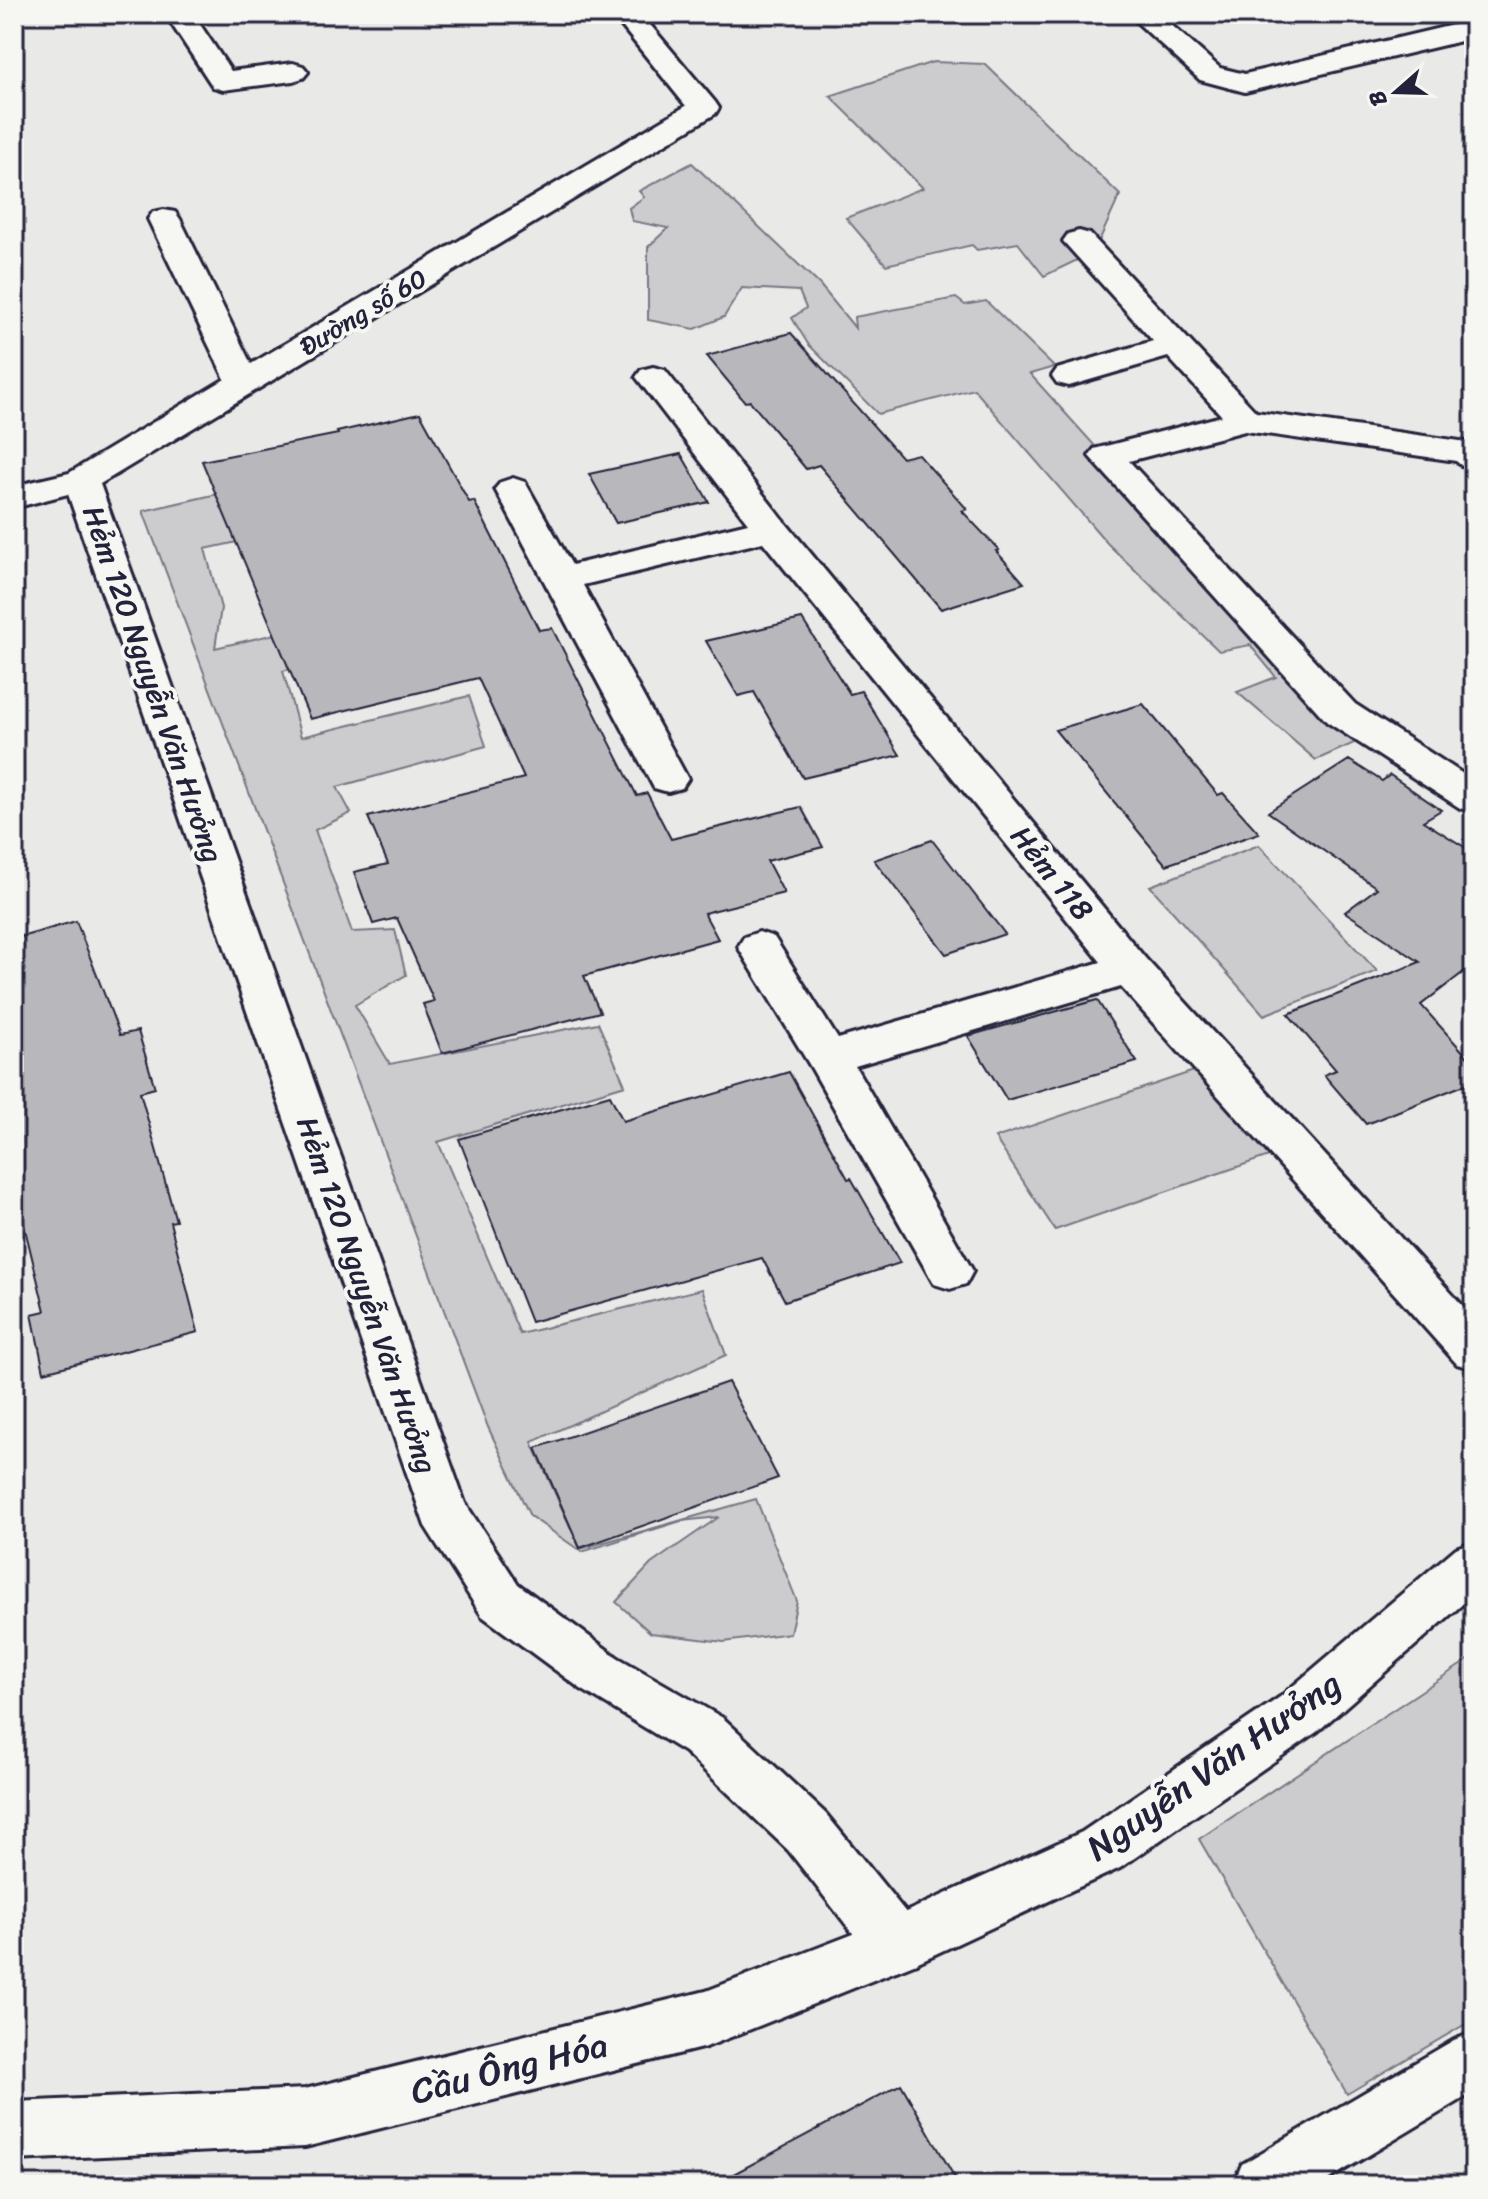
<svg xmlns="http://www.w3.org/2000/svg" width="1488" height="2199" font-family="Sriracha,sans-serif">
<rect width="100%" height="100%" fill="#e9e9e7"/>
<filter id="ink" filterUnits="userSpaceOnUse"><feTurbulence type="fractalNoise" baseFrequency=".0125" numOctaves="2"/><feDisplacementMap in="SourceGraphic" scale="16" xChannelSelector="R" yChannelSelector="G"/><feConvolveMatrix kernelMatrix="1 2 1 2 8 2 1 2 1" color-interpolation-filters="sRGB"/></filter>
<g filter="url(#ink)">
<g fill="#ccccce" stroke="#777784" stroke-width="2">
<path d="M933 62 985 64 1120 195 1094 252 1044 276 1018 243 977 250 972 245 886 265 846 218 923 188 830 96Z"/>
<path d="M692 163 820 285 855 328 854 317 956 298 965 305 986 301 1054 367 1030 374 1168 527 1370 736 1316 760 1237 692 1276 677 1250 645 1219 651 1108 544 974 389 878 414 808 344 792 318 806 308 799 291 742 288 724 317 695 329 648 320V247L668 228 632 221 629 208 644 197 639 191Z"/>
<path d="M318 471 343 519 205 549 221 608 215 648 413 602 429 628 283 671 301 737 469 696 486 746 337 787 351 813 315 830 352 932 395 930 406 975 355 1005 390 1064 598 1023 625 1085 438 1142 520 1334 702 1289 726 1355 532 1442 580 1549 756 1499 797 1601 790 1633 724 1642 651 1633 616 1602 651 1564 719 1517 681 1521 582 1552 530 1516 488 1427 143 511Z"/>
<path d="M1259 845 1377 971 1264 1015 1150 886Z"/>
<path d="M1203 1068 1269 1156 1055 1230 995 1138Z"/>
<path d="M1474 1656V2019L1347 2094 1199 1839Z"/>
</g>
<g fill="#b8b8bc" stroke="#22223b" stroke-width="2">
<path d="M791 333 902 458 918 454 967 509 962 511 999 550 996 551 1024 583 941 609 819 465 806 469 750 401 745 402 707 356Z"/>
<path d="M420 413 469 502 474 501 539 630 552 628 637 796 647 793 671 839 801 807 823 847 767 861 784 893 704 913 718 939 584 976 600 1012 442 1053 423 1004 434 1001 397 918 373 924 354 872 388 864 368 817 524 778 478 678 310 719 202 461 338 434 337 432Z"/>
<path d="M681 454 709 502 616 523 589 474Z"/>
<path d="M802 619 850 694 861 691 900 755 803 778 754 692 738 696 706 641Z"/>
<path d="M1143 704 1218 795 1223 793 1259 833 1166 865 1055 730Z"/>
<path d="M1349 760 1382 781 1390 775 1441 810 1423 821 1474 853V964L1421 1005 1474 1064V1081L1366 1124 1324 1075 1336 1070 1288 1014 1420 962 1345 912 1377 888 1268 812Z"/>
<path d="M932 840 1005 934 946 954 874 860Z"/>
<path d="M76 921 120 1035 138 1031 155 1088 140 1092 176 1221 170 1222 198 1332 44 1372 32 1314 45 1311 14 1184V939Z"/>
<path d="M1097 1000 1137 1062 1007 1100 968 1036Z"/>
<path d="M789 1072 848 1179 851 1178 900 1263 785 1301 762 1258 531 1322 459 1139 610 1095 623 1121Z"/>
<path d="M728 1382 778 1478 580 1548 536 1448Z"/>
<path d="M901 2084 959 2185H713Z"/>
</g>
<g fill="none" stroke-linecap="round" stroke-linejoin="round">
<defs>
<g id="minor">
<path d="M165 14H193L231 71 293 63 303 66 308 72 303 78 293 81 223 90 213 87Z"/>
<path d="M612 14H641L715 102 719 108 715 114 100 484 465 1503 518 1584 617 1657 723 1718 826 1814 916 1925 924 1944 916 1963 896 1971 876 1963 788 1850 685 1752 581 1689 482 1616 425 1526 68 494 14 508V486L69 473 225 379 148 219 153 212 164 210 175 212 180 219 251 364 686 106Z"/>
<path d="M896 14H925L921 20 911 23 900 20Z"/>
<path d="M1128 14H1159L1220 68 1245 74 1474 20V38L1245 92 1200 80Z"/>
<path d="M1079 231 1090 234 1256 412 1474 443V469L1462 466 1456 461 1245 431 1129 461 1355 704 1474 781V812L1460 808 1327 722 1089 456 1094 449 1222 416 1168 357 1069 386 1057 383 1052 376 1057 369 1153 341 1063 241 1068 234Z"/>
<path d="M653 367 665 370 784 521 1145 958 1474 1318V1369L1457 1364 1121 987 855 1066 973 1271 966 1284 950 1289 934 1284 812 1069 738 947 744 937 759 932 774 937 838 1039 1101 962 763 542 583 585 688 779 682 788 668 792 654 788 495 489 501 482 513 478 525 482 572 565 748 523 636 377 641 370Z"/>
<path d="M1474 2032V2092L1319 2185H1233L1242 2164 1454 2040Z"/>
</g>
<path id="major" d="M1474 1541V1594L1318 1731 1120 1868 916 1963 706 2047 305 2147 14 2160V2102L305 2089 706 1991 877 1925 1082 1832 1280 1697 1456 1548Z"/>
</defs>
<use href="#minor" stroke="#22223b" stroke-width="6"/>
<use href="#major" stroke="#22223b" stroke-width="6"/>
<use href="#minor" fill="#f6f6f2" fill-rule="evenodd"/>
<use href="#major" fill="#f6f6f2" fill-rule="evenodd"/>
</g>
</g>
<g text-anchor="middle" stroke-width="8" stroke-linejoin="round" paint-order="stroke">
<g font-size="26" fill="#22223b" stroke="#f6f6f2">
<text transform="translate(363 312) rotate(-31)" y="9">Đường số 60</text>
</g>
<g font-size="30" fill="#22223b" stroke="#f6f6f2">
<text transform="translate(153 684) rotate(71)" y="10">Hẻm 120 Nguyễn Văn Hưởng</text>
<text transform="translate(1052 873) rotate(51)" y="10">Hẻm 118</text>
<text transform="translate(367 1295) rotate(71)" y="10">Hẻm 120 Nguyễn Văn Hưởng</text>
</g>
<g font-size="36" fill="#22223b" stroke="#f6f6f2">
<text transform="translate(1213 1765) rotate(-35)" y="13">Nguyễn Văn Hưởng</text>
<text transform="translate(509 2067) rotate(-14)" y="13">Cầu Ông Hóa</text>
</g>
</g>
<rect width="1488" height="2199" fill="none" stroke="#f6f6f2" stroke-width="48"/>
<rect x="24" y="24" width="1440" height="2151" fill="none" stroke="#22223b" stroke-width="3" filter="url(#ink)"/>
<g transform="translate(1396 92) rotate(250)" stroke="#f6f6f2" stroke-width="6" paint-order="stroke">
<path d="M0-6L14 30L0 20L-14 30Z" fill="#22223b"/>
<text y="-12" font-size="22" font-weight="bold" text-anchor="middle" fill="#22223b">B</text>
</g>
</svg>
